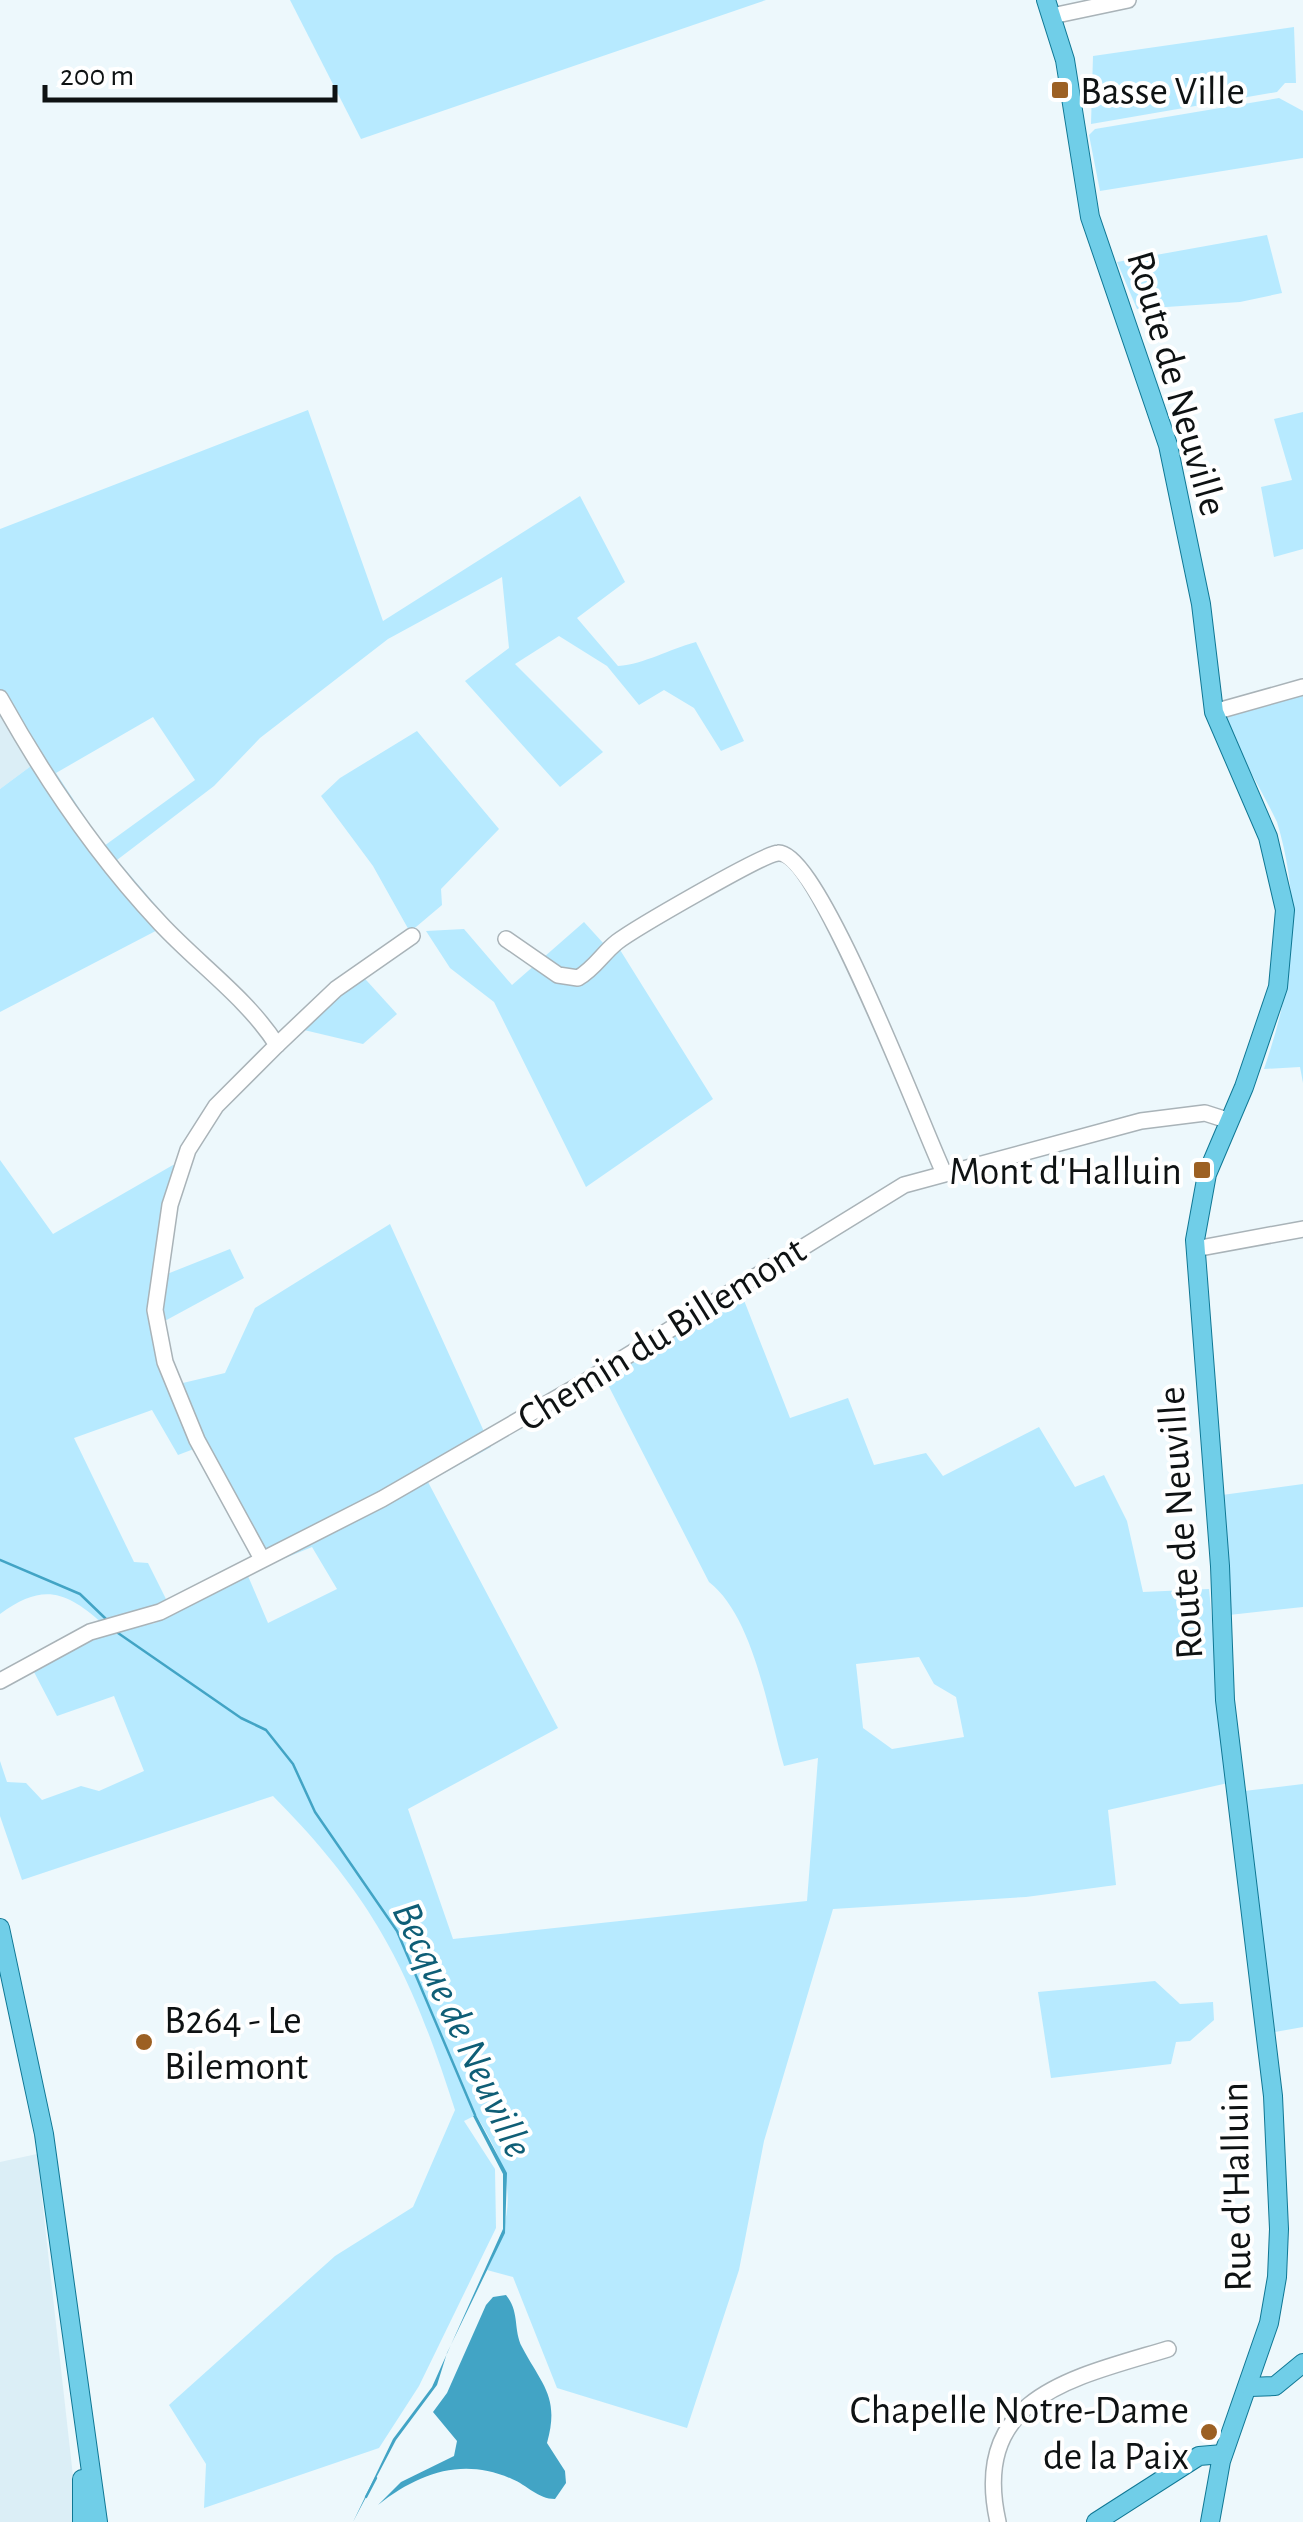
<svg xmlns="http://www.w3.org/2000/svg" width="1303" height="2522" font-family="'Alegreya Sans',sans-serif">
<rect width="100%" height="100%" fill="#edf8fc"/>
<g fill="#dbeef6">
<path d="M0 710 31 766 0 789Z"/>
<path d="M37 2154 76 2503 74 2522H0V2162Z"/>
</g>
<g fill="#b7eaff" fill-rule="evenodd">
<path d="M290 0H766L361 139Z"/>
<path d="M1294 27 1296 83H1285L1277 92 1091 124 1093 56Z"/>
<path d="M1279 98 1303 111V158L1100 191 1089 135 1095 129Z"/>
<path d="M1267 235 1282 293 1240 302 1137 309 1117 262Z"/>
<path d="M308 410 383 621 580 496 625 582 577 618 618 666C645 664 669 649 696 642L744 741 721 751 694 708 664 690 639 705 607 666 559 636 515 664 603 752 560 787 465 681 509 648 502 577 388 639 260 738 214 786 117 860 171 923 0 1012V789L31 766 0 710V529ZM153 717 195 780 104 846 56 773Z"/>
<path d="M1303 412V549L1274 557 1261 487 1292 480 1274 419Z"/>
<path d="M1303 688V1083L1300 1067 1264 1069C1293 985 1303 908 1277 822 1259 784 1236 751 1222 710Z"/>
<path d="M417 731 499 829 441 889 442 905 410 932 373 866 321 796 340 778Z"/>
<path d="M584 922 604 944 617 945 713 1099 586 1187 494 1002 450 968 426 931 464 929 512 985Z"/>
<path d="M357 970 397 1014 363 1044 304 1030 296 1022Z"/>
<path d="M0 1160 53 1234 173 1165 186 1166 162 1276 230 1249 244 1278 150 1329 170 1386 225 1373 255 1308 390 1224 491 1447 428 1482 558 1728 408 1809 453 1939 807 1901 818 1758 784 1766C768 1712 754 1617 709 1582L604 1377 740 1290 790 1418 848 1398 874 1465 926 1453 943 1476 1039 1427 1075 1487 1104 1475 1127 1521 1143 1592 1209 1589 1228 1783 1108 1810 1116 1885 1026 1897 833 1909 764 2141 739 2270 687 2428 557 2388 513 2277 487 2270C519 2204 513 2176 476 2115L464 2121 495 2169 496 2228 419 2386 379 2448 204 2508 206 2464 169 2405 335 2256 413 2207 455 2110C411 1973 375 1899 273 1796L22 1880 0 1816V1761L7 1782 26 1783 42 1800 81 1786 99 1791 144 1771 114 1696 57 1716 34 1672 90 1638 155 1623 248 1576 268 1623 337 1589 312 1547 273 1563 207 1444 178 1455 152 1410 74 1438 134 1562 148 1563 167 1601 147 1614 102 1623C65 1590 42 1583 0 1614ZM919 1657 934 1684 956 1697 964 1737 892 1749 863 1728 856 1664Z"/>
<path d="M1303 1484V1607L1229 1615 1222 1495Z"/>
<path d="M1303 1784V2027L1275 2032 1244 1791Z"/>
<path d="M1155 1981 1180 2004 1213 2002 1214 2020 1190 2041 1176 2042 1171 2064 1051 2078 1038 1992Z"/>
</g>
<g fill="#42a4c5">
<path d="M476 2115 507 2173 505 2233 447 2353 437 2385 396 2440 353 2522 393 2439 432 2387 503 2229V2174L473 2116Z"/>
<path d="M506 2295C520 2312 513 2329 522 2347 542 2385 560 2397 547 2443L565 2471 566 2483 555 2499C538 2499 527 2485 512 2479 462 2457 419 2473 378 2505L401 2482 454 2456 457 2441 433 2412 447 2393 486 2305 493 2297Z"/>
</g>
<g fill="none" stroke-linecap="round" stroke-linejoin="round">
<g stroke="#42a4c5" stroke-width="2.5">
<path d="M0 1560 80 1594 106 1619"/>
<path d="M118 1633 241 1718 266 1730 293 1764 315 1812 397 1931 475 2115"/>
<path d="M366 2497 376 2478"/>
</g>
<defs>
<g id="minor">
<path d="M1052 16 1128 0"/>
<path d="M0 698C45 779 96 855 160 923 198 964 247 998 277 1045L216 1106 188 1150 170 1205 155 1310 165 1362 197 1440 262 1559"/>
<path d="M1214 712 1303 687"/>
<path d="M506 939 558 975 578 978C594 969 603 953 617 942 634 929 763 854 778 853 818 849 923 1129 944 1173"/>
<path d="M277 1045 336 989 412 936"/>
<path d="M1195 1249 1303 1229"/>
<path d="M0 1681 90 1632 160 1612 382 1499 588 1380 904 1185 1141 1121 1205 1113 1230 1121"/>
<path d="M998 2522C970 2397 1072 2378 1168 2349"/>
</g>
<g id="major">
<path d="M1046 0 1065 60 1090 217 1168 445 1201 604 1214 712 1268 837 1285 910 1278 987 1244 1087 1207 1174 1195 1240 1220 1566 1225 1700 1273 2096 1279 2229 1277 2277 1269 2323 1221 2461 1210 2522"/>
<path d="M0 1928 44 2134 98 2522"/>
<path d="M1250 2387 1275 2386 1303 2363"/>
<path d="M82 2479V2522"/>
<path d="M1096 2522 1199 2456 1223 2454"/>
</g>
</defs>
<use href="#minor" stroke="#a9b3b8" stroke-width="18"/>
<use href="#major" stroke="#0f7794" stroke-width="20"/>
<use href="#minor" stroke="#fff" stroke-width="15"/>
<use href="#major" stroke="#70cee8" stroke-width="18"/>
</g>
<g fill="#9c6023" stroke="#fff" stroke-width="4">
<rect x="1050" y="80" width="20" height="20" rx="5"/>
<rect x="1192" y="1160" width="20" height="20" rx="5"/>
<circle cx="144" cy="2042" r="10"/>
<circle cx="1209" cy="2432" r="10"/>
</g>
<g text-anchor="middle" stroke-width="8" stroke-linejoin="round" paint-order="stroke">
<g font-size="40" fill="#0e1213" stroke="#fff" text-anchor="start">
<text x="1080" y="104">Basse Ville</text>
<text x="1182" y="1184" text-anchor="end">Mont d'Halluin</text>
<text x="164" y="2033">B264 - Le<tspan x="164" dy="46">Bilemont</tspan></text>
<text x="1189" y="2423" text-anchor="end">Chapelle Notre-Dame<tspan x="1189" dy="46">de la Paix</tspan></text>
</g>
<g font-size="40" fill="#0e1213" stroke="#fff">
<text transform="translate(1178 383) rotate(74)" y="14">Route de Neuville</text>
<text transform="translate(661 1333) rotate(-32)" y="14">Chemin du Billemont</text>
<text transform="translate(1179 1523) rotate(-94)" y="14">Route de Neuville</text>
<text transform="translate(1235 2187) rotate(-91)" y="14">Rue d'Halluin</text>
</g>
<g font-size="42" font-style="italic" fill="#0f5e76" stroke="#fff">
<text transform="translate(464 2029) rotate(65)" y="15">Becque de Neuville</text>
</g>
</g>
<path d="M45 85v15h290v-15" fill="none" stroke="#0e1213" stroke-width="5"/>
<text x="60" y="85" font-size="30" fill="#0e1213" stroke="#ffffff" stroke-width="8" paint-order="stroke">200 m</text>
</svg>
